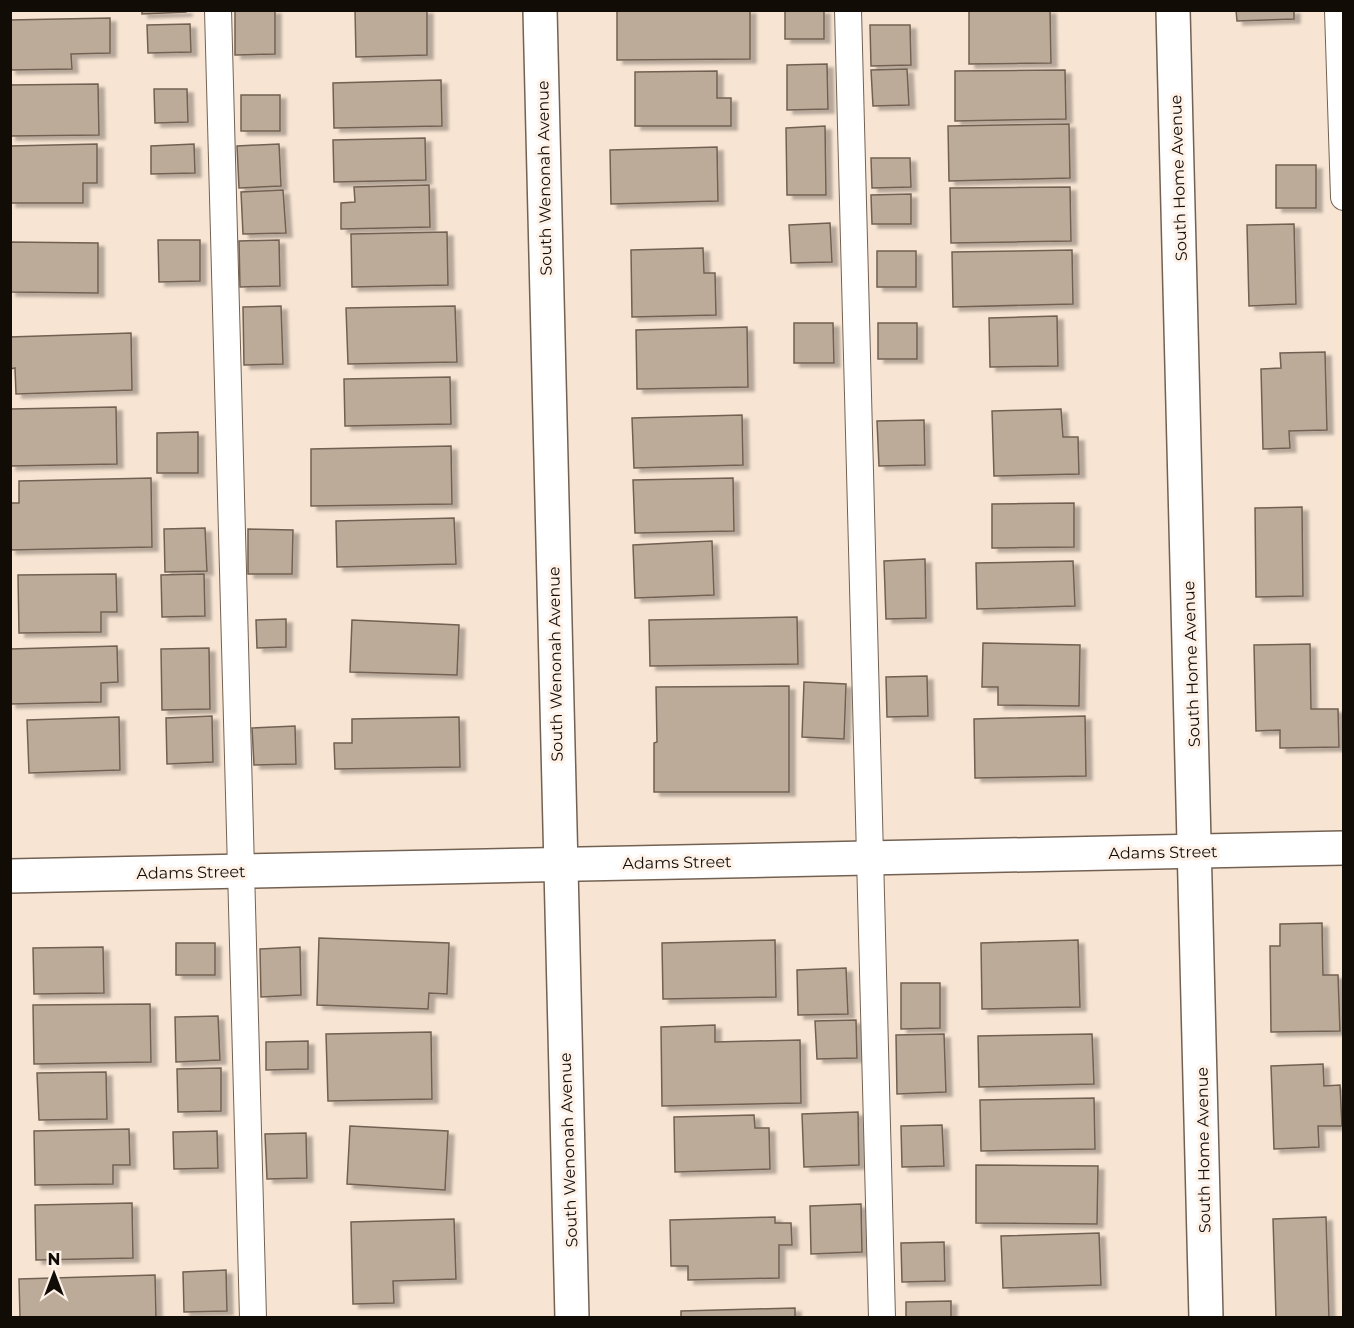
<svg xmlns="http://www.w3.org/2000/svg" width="1354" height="1328" font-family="Montserrat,sans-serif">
<defs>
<filter id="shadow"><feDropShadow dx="6" dy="4" stdDeviation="1.5" flood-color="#0004"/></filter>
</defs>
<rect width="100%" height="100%" fill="#f7e4d2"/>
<g fill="#bdab9a" stroke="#726152" stroke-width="1.5" filter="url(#shadow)">
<path d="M142 10H186V12L142 14Z"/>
<path d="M235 10H275V54L235 55Z"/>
<path d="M355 10H427V55L356 57Z"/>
<path d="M617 10H750V59L617 60Z"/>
<rect x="785" y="10" width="39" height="29"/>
<path d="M1050 10 1051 63 969 64V11Z"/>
<path d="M1236 10H1294V19L1237 21Z"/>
<path d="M110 18V53L71 54 72 69 10 70V20Z"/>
<path d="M190 24 191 52 148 53 147 25Z"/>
<path d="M870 25H910L911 65 871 66Z"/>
<path d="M827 64 828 109 787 110V65Z"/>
<path d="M907 69 909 105 873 106 871 70Z"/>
<path d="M1065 70 1066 119 955 121V71Z"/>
<path d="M717 71V98H731V126H635V72Z"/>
<path d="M441 80 442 126 334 128 333 83Z"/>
<path d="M98 84 99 135 10 136V85Z"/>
<path d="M154 89H187L188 122 155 123Z"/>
<rect x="241" y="95" width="39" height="36"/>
<path d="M1069 124 1070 178 949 181 948 126Z"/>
<path d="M825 126 826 195H787L786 128Z"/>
<path d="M425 138 426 180 334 182 333 140Z"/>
<path d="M97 144V183H83V203H10V146Z"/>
<path d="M194 144 195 173 151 174V146Z"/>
<path d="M279 144 281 186 239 188 237 146Z"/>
<path d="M717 147 718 201 611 204 610 150Z"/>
<path d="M871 158H910L911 187 872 188Z"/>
<rect x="1276" y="165" width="40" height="43"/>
<path d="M429 185 430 227 341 229V203L355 202 354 187Z"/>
<path d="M1070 187 1071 241 951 243 950 188Z"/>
<path d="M283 190 286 233 243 234 241 192Z"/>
<path d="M911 194V224H872L871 195Z"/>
<path d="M830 223 832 262 791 263 789 225Z"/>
<path d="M1294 224 1296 304 1249 306 1247 225Z"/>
<path d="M447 232 448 285 352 287 351 234Z"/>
<path d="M158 240H200V281L159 282Z"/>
<path d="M279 240 280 286 240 287 239 241Z"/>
<path d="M10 242 98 243V293L10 292Z"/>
<path d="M703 248 704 273H715L716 315 632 317 631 250Z"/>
<path d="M1072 250 1073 304 953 307 952 252Z"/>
<rect x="877" y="251" width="39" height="36"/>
<path d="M281 306 283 364 244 365 243 307Z"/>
<path d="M455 306 457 362 348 364 346 308Z"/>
<path d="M1057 316 1058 366 990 367 989 318Z"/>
<path d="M794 323H833L834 363H794Z"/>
<rect x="878" y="323" width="39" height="36"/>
<path d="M747 327 748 387 637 389 636 330Z"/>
<path d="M131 333 132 390 16 394 15 368 10 369V337Z"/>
<path d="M1325 352 1327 430 1289 431 1290 448 1263 449 1261 369 1281 368 1280 353Z"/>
<path d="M450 377 451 424 345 426 344 379Z"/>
<path d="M116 407 117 464 10 466V409Z"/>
<path d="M1061 409 1063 437H1078L1079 474 994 476 992 411Z"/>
<path d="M742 415 743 465 634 468 632 418Z"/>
<path d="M924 420 925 465 879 466 877 421Z"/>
<path d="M198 432V473H157V433Z"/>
<path d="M451 446 452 504 311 506V449Z"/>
<path d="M151 478 152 547 10 550V503H19V481Z"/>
<path d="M733 478 734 531 635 533 633 480Z"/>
<path d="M1074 503V547L992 548V504Z"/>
<path d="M1302 507 1303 596 1256 597 1255 508Z"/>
<path d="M454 518 456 564 337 567 336 521Z"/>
<path d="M205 528 207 571 165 572 164 529Z"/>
<path d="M248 529 293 530 292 574H248Z"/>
<path d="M712 541 714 595 635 598 633 545Z"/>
<path d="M925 559 926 618 886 619 884 561Z"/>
<path d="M1073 561 1075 606 977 609 976 563Z"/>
<path d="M116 574 117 612H101V632L19 633 18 575Z"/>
<path d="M204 574 205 616 162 617 161 575Z"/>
<path d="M797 617 798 664 650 666 649 620Z"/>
<path d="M286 619V647L257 648 256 620Z"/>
<path d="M352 620 459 625 457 675 350 672Z"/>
<path d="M983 643 1080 645 1079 706 998 705V687H982Z"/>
<path d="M1310 644 1311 709H1338L1339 747 1280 748V730L1256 731 1254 645Z"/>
<path d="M117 646 118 682 101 683V702L10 704V649Z"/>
<path d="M209 648 210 709 162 710 161 649Z"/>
<path d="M927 676 928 716 887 717 886 677Z"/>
<path d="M804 682 846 684 844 739 802 737Z"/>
<path d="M789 686V792H654V743L657 742 656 687Z"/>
<path d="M212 716 213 762 167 764 166 718Z"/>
<path d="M1085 716 1086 776 975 778 974 719Z"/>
<path d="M119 717 120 770 29 773 27 720Z"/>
<path d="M459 717 460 767 335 769 334 743H352V719Z"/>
<path d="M295 726 296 764 254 765 252 728Z"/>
<path d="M1322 923 1323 975H1338L1340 1031 1271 1032 1270 946H1280V924Z"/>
<path d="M319 938 449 943 447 994 429 993 428 1009 317 1005Z"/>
<path d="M775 940 776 997 663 999 662 943Z"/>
<path d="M1078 940 1080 1007 982 1009 981 943Z"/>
<rect x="176" y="943" width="39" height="32"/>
<path d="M103 947 104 993 34 994 33 948Z"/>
<path d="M300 947 301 995 261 997 260 949Z"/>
<path d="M846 968 848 1014 798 1015 797 970Z"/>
<path d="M901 983H940V1028L901 1029Z"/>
<path d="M150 1004 151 1062 34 1064 33 1005Z"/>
<path d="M218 1016 220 1060 176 1062 175 1017Z"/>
<path d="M856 1020 857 1058 817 1059 815 1021Z"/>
<path d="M715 1025V1042L800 1040 801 1103 662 1106 661 1027Z"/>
<path d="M431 1032 432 1099 328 1101 326 1034Z"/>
<path d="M944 1034 946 1092 897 1094 896 1035Z"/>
<path d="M1092 1034 1094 1084 979 1087 978 1036Z"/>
<path d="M308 1041V1069L266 1070V1042Z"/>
<path d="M1323 1064 1324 1086 1340 1085 1342 1126H1318L1319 1147 1274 1149 1271 1066Z"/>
<path d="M221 1068V1111L178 1112 177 1069Z"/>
<path d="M106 1072 107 1119 39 1120 37 1073Z"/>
<path d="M1094 1098 1095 1149 981 1151 980 1100Z"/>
<path d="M858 1112 859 1165 804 1167 802 1114Z"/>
<path d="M754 1115 755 1128H769L770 1169 675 1172 674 1117Z"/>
<path d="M942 1125 944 1166 902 1167 901 1126Z"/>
<path d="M350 1126 448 1131 445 1190 347 1184Z"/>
<path d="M129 1129 130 1165H113V1184L35 1185 34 1131Z"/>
<path d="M217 1131 218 1168 174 1169 173 1132Z"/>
<path d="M306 1133 307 1178 267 1179 265 1134Z"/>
<path d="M976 1165 1098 1166 1097 1224 976 1223Z"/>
<path d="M132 1203 133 1258 36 1260 35 1205Z"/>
<path d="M861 1204 862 1252 811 1254 810 1206Z"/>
<path d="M775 1217V1223H791L792 1245H779V1278L688 1280V1266H671L670 1220Z"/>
<path d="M1326 1217 1329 1318H1276L1273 1219Z"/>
<path d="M454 1219 456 1279 393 1281 394 1303 353 1304 351 1222Z"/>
<path d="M1099 1233 1101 1285 1003 1288 1001 1236Z"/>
<path d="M944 1242 945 1281 902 1282 901 1243Z"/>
<path d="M226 1270 227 1311 184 1312 183 1272Z"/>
<path d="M155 1275 156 1317 172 1318H20L19 1279Z"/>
<path d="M951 1301V1318H906V1302Z"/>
<path d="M795 1308V1318H681V1311Z"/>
</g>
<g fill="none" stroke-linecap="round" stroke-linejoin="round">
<defs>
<g id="service">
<path d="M218 10 253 1318"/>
<path d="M848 10 882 1318"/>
<path d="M1338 10 1344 197"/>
</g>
<g id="minor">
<path d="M540 10 572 1318"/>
<path d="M1173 10 1206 1318"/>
<path d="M10 876 1344 848"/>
</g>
</defs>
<use href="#service" stroke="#736253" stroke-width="28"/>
<use href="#minor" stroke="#736253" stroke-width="36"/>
<use href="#service" stroke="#fff" stroke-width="26"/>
<use href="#minor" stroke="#fff" stroke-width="33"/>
</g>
<g text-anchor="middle" stroke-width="6" stroke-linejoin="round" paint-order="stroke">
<g font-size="16" fill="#120c07" stroke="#fef2e8">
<text transform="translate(544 178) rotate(-91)" y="6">South Wenonah Avenue</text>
<text transform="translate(1178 178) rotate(-92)" y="6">South Home Avenue</text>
<text transform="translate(555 664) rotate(-91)" y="6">South Wenonah Avenue</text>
<text transform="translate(1191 664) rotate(-92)" y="6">South Home Avenue</text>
<text transform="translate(1163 852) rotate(-1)" y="6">Adams Street</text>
<text transform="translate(677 862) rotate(-1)" y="6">Adams Street</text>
<text transform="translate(191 872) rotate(-1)" y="6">Adams Street</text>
<text transform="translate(568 1150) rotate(-92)" y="6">South Wenonah Avenue</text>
<text transform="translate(1203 1150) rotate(-91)" y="6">South Home Avenue</text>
</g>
</g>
<rect width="1354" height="1328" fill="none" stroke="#120c07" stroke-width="24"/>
<g transform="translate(54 1274)" stroke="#fef2e8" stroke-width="4.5" paint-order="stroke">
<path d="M0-4.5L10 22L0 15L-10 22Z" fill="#120c07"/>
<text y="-9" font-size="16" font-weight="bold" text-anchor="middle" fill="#120c07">N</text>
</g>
</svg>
